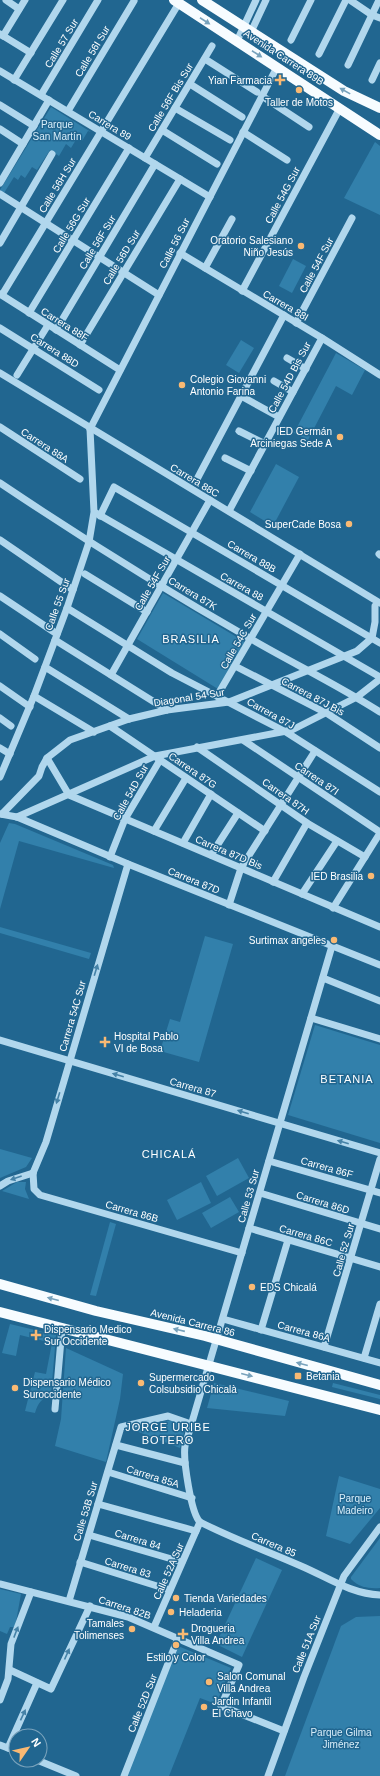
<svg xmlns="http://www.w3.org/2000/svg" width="380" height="1776" font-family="Arial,sans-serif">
<rect width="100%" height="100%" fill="#216690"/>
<g fill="#3280ab">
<path d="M51 107 91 132 88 131 82 141 77 138 71 148 66 144 59 156 50 150 37 170 32 167 25 178 21 175 18 180 14 177 4 193 0 190Z"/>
<path d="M375 142 380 146V215L344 198Z"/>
<path d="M293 259 306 266 292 293 279 286Z"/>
<path d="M241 340 254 348 239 373 226 365Z"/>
<path d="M336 353 365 370 352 395 336 386 308 440 294 433Z"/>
<path d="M276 464 299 477 273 526 250 512Z"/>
<path d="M163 593 245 642 218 689 137 639Z"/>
<path d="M9 823 15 824 113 865 114 868 19 841 0 909V843Z"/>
<path d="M0 927 91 953 89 959 0 933Z"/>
<path d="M205 936 233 944 199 1062 160 1051 170 1019 180 1022Z"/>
<path d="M315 1025 380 1045V1143L288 1115Z"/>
<path d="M0 1149 32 1158 26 1167 0 1178Z"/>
<path d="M238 1158 249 1178 217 1196 206 1176Z"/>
<path d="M17 1182H26L25 1189 29 1199 2 1191Z"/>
<path d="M201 1182 211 1203 177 1220 167 1200Z"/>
<path d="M230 1197 239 1212 211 1228 202 1213Z"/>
<path d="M110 1222 116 1224 96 1296 90 1295Z"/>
<path d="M10 1324 56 1335 51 1395C41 1399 38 1403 35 1413L25 1411 35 1372 46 1374 52 1343 20 1335 16 1356 2 1353Z"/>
<path d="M66 1348 123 1374 120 1399 106 1462 55 1446 61 1419Z"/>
<path d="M214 1383 289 1401 285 1416 207 1408Z"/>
<path d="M333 1383 380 1395V1399L332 1387Z"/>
<path d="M173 1420 186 1425 180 1448 131 1429 164 1421Z"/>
<path d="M339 1476 380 1489V1508L350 1544 326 1536Z"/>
<path d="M380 1538V1588C370 1589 358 1587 351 1579V1577Z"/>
<path d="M256 1558 282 1570 242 1657 216 1644Z"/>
<path d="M0 1589 21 1594 15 1627H10L7 1634 0 1631Z"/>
<path d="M380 1616V1776H285L341 1626 356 1617Z"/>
<path d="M178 1646 231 1668 216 1704 200 1698 169 1776H126Z"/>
</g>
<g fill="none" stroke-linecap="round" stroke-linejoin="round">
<g stroke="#b1d7ed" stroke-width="7">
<path d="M6 0 19 9"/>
<path d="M350 0 372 15 380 18"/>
<path d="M251 32 266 0"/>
<path d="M0 34 31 53"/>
<path d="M3 36 25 0"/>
<path d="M291 40 311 0"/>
<path d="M237 41 256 0"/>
<path d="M319 54 346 0"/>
<path d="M205 59 257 92"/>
<path d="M348 65 379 0"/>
<path d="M0 71 210 197"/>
<path d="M14 80 63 0"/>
<path d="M372 80 380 63"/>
<path d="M190 84 242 117"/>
<path d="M41 95 98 0"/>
<path d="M262 96 309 127"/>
<path d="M0 105 34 126"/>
<path d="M175 108 230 140"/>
<path d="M68 111 134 1"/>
<path d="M0 129 23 144"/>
<path d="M162 130 217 164"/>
<path d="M243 132 287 160"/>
<path d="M145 158 212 46"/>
<path d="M0 183 49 100"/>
<path d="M0 194 159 295"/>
<path d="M0 243 52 154"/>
<path d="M180 253 322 338 380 375"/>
<path d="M205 268 232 219"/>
<path d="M242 291 340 108"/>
<path d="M0 294 120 370"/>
<path d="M2 295 179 3"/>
<path d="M29 313 129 148"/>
<path d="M296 323 352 218"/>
<path d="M0 328 99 390"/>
<path d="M56 330 155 164"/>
<path d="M80 345 180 179"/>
<path d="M287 358 306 369"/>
<path d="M0 373 380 603"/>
<path d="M17 375 48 325"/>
<path d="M274 381 293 392"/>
<path d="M241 396 279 417"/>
<path d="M0 427 80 479"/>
<path d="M90 429 277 67"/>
<path d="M239 431 265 444"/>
<path d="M225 458 251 471"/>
<path d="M196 481 284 315"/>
<path d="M0 483C82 538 165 590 251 639 294 664 338 685 380 712"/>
<path d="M229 511 322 338"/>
<path d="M96 513 380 677"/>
<path d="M100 516 114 487 380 643"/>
<path d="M0 540 73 590"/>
<path d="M379 554 380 555"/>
<path d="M85 574 147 612"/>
<path d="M0 596 57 634"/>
<path d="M67 608 172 673 286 732 380 792"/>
<path d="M0 634 35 659"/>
<path d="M55 640 167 710"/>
<path d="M235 666 328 714 380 748"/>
<path d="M45 667 129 719"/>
<path d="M111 675 210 500"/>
<path d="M0 686 30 707"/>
<path d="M34 696 94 732"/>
<path d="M217 696 300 554"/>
<path d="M0 718 11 726"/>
<path d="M110 726 265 831"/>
<path d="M243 740 380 832"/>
<path d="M197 747 307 823 365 857"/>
<path d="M0 748 10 754"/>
<path d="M47 758 69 795 380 927"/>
<path d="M0 777 34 696 67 608 89 542 94 512 90 429"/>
<path d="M0 814 17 817 128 864 380 965"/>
<path d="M2 814 39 776 42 767 47 758 70 740 129 719 167 710 229 702 357 651 372 638 375 622V606"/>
<path d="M17 817 155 756 292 730 357 697 380 679"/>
<path d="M154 831 186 778"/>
<path d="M183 843 211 794"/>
<path d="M211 855 238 813"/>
<path d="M110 857 125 819 160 760"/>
<path d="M273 882 307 823"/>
<path d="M302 894 337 841"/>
<path d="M229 905 241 868 315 751"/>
<path d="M333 908 380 833"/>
<path d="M332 946 185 1446C183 1459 191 1514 200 1522 233 1539 267 1551 301 1566 327 1577 351 1594 380 1595"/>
<path d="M323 978 380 1001"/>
<path d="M311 1018 380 1039"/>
<path d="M0 1040 380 1153"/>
<path d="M269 1161 380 1193"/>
<path d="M33 1173 46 1142 128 864"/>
<path d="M33 1173 34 1189 40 1195 242 1253"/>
<path d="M0 1186 8 1181 33 1173"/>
<path d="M260 1193 380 1229"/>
<path d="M249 1228 380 1267"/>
<path d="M223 1319 380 1363"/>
<path d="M261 1330 288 1240"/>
<path d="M324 1347 380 1159"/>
<path d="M364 1358 380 1304"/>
<path d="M55 1409 62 1328"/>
<path d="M116 1445 185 1463"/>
<path d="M108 1472 192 1498"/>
<path d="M98 1504 196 1531"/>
<path d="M89 1535 182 1562"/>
<path d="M80 1562 170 1590"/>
<path d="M0 1584 128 1617 239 1665 221 1706 284 1731"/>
<path d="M69 1601 121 1427 168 1416 191 1424"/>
<path d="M154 1627 200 1522"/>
<path d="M10 1670 51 1689 90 1606"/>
<path d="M0 1700 8 1679 11 1644 31 1592"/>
<path d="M0 1745 16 1751"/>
<path d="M8 1748 37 1683"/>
<path d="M37 1760 76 1776"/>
<path d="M124 1776 178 1638"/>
<path d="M268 1776 304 1677 344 1576 380 1527"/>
</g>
<g stroke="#f7fcff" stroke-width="10">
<path d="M174 0 380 135"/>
<path d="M202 0 344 91 380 108"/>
<path d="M0 1284 96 1311 205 1336 380 1385"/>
<path d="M0 1312 380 1410"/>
</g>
</g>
<defs><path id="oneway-solid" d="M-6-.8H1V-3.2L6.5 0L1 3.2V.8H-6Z"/></defs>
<g fill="#77a2bc">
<use href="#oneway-solid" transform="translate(205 21) rotate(33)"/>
<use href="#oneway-solid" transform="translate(257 54) rotate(33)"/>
<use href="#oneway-solid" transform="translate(345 91) rotate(-151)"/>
<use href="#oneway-solid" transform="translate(53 1299) rotate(-165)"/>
<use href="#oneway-solid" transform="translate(179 1330) rotate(-167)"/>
<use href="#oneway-solid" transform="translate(302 1364) rotate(-165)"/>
<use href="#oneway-solid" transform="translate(247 1375) rotate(14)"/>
</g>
<g fill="#4582a7">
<use href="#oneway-solid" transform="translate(96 970) rotate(-73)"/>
<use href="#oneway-solid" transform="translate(118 1075) rotate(-164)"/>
<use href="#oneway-solid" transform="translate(58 1098) rotate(107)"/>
<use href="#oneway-solid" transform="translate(243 1112) rotate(-163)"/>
<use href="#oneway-solid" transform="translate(343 1142) rotate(-164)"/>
<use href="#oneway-solid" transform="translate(16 1178) rotate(161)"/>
<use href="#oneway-solid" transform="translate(16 1632) rotate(-69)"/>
<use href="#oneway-solid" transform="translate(67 1654) rotate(-66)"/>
<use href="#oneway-solid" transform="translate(23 1715) rotate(-65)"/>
</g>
<g fill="#f9b973" stroke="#216690" stroke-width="1.5">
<path d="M278 74h4v4h4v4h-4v4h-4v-4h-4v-4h4z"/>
<circle cx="299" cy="90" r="4"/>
<circle cx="301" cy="246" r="4"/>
<circle cx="182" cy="385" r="4"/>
<circle cx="340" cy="437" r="4"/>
<circle cx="349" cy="524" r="4"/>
<circle cx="371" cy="876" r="4"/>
<circle cx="334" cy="940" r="4"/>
<path d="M103 1036h4v4h4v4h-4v4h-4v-4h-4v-4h4z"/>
<circle cx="252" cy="1287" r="4"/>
<path d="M34 1329h4v4h4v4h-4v4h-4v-4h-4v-4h4z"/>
<rect x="294" y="1372" width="8" height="8" rx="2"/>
<circle cx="141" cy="1383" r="4"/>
<circle cx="15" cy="1388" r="4"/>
<circle cx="176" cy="1598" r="4"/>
<circle cx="171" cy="1612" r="4"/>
<circle cx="132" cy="1629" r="4"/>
<path d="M181 1628h4v4h4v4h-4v4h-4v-4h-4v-4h4z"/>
<circle cx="176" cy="1645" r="4"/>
<circle cx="209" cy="1682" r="4"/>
<circle cx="204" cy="1707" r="4"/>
</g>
<g text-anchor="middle" stroke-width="3" stroke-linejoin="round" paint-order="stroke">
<g font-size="10" fill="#fff" stroke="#216690">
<text transform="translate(61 43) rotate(-59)" y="4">Calle 57 Sur</text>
<text transform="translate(92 51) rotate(-59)" y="4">Calle 56I Sur</text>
<text transform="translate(284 57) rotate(33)" y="4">Avenida Carrera 89B</text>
<text transform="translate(170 97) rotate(-59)" y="4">Calle 56F Bis Sur</text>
<text transform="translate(110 125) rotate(31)" y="4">Carrera 89</text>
<text transform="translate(57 185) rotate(-59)" y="4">Calle 56H Sur</text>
<text transform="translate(282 195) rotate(-62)" y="4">Calle 54G Sur</text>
<text transform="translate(71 225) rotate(-59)" y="4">Calle 56G Sur</text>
<text transform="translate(97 242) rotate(-59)" y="4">Calle 56F Sur</text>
<text transform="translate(174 243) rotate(-63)" y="4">Calle 56 Sur</text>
<text transform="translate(121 257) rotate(-59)" y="4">Calle 56D Sur</text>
<text transform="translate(316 265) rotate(-62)" y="4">Calle 54F Sur</text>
<text transform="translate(286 305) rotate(30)" y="4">Carrera 88I</text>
<text transform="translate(65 324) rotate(32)" y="4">Carrera 88F</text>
<text transform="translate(55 350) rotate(32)" y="4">Carrera 88D</text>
<text transform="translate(289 377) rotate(-62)" y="4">Calle 54D Bis Sur</text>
<text transform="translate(45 445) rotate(33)" y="4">Carrera 88A</text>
<text transform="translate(195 480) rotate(31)" y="4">Carrera 88C</text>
<text transform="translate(252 556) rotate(30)" y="4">Carrera 88B</text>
<text transform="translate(152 583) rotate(-60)" y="4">Calle 54F Sur</text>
<text transform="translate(242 586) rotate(29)" y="4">Carrera 88</text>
<text transform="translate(193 593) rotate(31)" y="4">Carrera 87K</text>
<text transform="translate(57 604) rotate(-70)" y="4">Calle 55 Sur</text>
<text transform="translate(238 641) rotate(-60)" y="4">Calle 54C Sur</text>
<text transform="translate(313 696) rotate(28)" y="4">Carrera 87J Bis</text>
<text transform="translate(189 697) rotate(-9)" y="4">Diagonal 54 Sur</text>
<text transform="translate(271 713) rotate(29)" y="4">Carrera 87J</text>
<text transform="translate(193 770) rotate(34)" y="4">Carrera 87G</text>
<text transform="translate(317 778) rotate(34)" y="4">Carrera 87I</text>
<text transform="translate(130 792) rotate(-61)" y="4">Calle 54D Sur</text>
<text transform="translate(286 796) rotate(35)" y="4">Carrera 87H</text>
<text transform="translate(229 852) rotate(23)" y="4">Carrera 87D Bis</text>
<text transform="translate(194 880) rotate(22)" y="4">Carrera 87D</text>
<text transform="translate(72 1016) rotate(-74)" y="4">Carrera 54C Sur</text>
<text transform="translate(193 1087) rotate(16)" y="4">Carrera 87</text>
<text transform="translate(327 1167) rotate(16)" y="4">Carrera 86F</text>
<text transform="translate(248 1196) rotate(-74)" y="4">Calle 53 Sur</text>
<text transform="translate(323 1202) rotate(17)" y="4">Carrera 86D</text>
<text transform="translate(132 1211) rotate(16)" y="4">Carrera 86B</text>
<text transform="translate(306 1235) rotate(16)" y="4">Carrera 86C</text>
<text transform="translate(343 1250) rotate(-74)" y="4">Calle 52 Sur</text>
<text transform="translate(193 1322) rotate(14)" y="4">Avenida Carrera 86</text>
<text transform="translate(304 1331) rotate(15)" y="4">Carrera 86A</text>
<text transform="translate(153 1476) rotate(17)" y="4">Carrera 85A</text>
<text transform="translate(85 1511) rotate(-73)" y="4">Calle 53B Sur</text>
<text transform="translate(138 1539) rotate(17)" y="4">Carrera 84</text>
<text transform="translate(274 1544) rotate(23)" y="4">Carrera 85</text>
<text transform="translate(128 1567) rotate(17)" y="4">Carrera 83</text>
<text transform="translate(168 1571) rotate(-66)" y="4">Calle 52A Sur</text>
<text transform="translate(125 1607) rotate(18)" y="4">Carrera 82B</text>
<text transform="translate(306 1644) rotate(-68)" y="4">Calle 51A Sur</text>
<text transform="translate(142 1703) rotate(-68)" y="4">Calle 52D Sur</text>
</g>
<g font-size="10" fill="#fff" stroke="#216690" text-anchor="start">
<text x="272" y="84" text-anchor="end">Yian Farmacia</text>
<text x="299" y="106" text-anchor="middle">Taller de Motos</text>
<text x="293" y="244" text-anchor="end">Oratorio Salesiano<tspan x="293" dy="12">Niño Jesús</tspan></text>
<text x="190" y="383">Colegio Giovanni<tspan x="190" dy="12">Antonio Farina</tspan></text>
<text x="332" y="435" text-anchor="end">IED Germán<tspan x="332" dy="12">Arciniegas Sede A</tspan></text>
<text x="341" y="528" text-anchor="end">SuperCade Bosa</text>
<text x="363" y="880" text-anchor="end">IED Brasilia</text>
<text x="326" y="944" text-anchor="end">Surtimax angeles</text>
<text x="114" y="1040">Hospital Pablo<tspan x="114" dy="12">VI de Bosa</tspan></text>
<text x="260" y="1291">EDS Chicalá</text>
<text x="44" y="1333">Dispensario Medico<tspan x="44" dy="12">Sur Occidente</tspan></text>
<text x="306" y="1380">Betania</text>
<text x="149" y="1381">Supermercado<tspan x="149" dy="12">Colsubsidio Chicalà</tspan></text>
<text x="23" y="1386">Dispensario Médico<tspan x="23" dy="12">Suroccidente</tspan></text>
<text x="184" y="1602">Tienda Variedades</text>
<text x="179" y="1616">Heladeria</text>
<text x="124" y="1627" text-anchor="end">Tamales<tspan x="124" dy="12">Tolimenses</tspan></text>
<text x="191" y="1632">Drogueria<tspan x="191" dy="12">Villa Andrea</tspan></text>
<text x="176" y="1661" text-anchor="middle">Estilo y Color</text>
<text x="217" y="1680">Salon Comunal<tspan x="217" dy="12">Villa Andrea</tspan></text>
<text x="212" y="1705">Jardin Infantil<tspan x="212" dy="12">El Chavo</tspan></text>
</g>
<g font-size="10" fill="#d7edf9" stroke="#216690">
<text x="57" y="128">Parque<tspan x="57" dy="12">San Martín</tspan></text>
<text x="355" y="1502">Parque<tspan x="355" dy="12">Madeiro</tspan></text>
<text x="341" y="1736">Parque Gilma<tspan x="341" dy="12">Jiménez</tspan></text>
</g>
<g font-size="11" letter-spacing="1" fill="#fff" stroke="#216690">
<text x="191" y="643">BRASILIA</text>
<text x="347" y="1083">BETANIA</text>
<text x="169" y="1158">CHICALÁ</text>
<text x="168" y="1431">JORGE URIBE<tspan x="168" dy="13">BOTERO</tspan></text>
</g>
</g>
<g transform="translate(28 1748) rotate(56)"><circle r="19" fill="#216690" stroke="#7aa3bc"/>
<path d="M0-3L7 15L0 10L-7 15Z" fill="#f9b973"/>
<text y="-6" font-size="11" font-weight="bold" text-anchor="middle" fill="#ffffff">N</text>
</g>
</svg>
